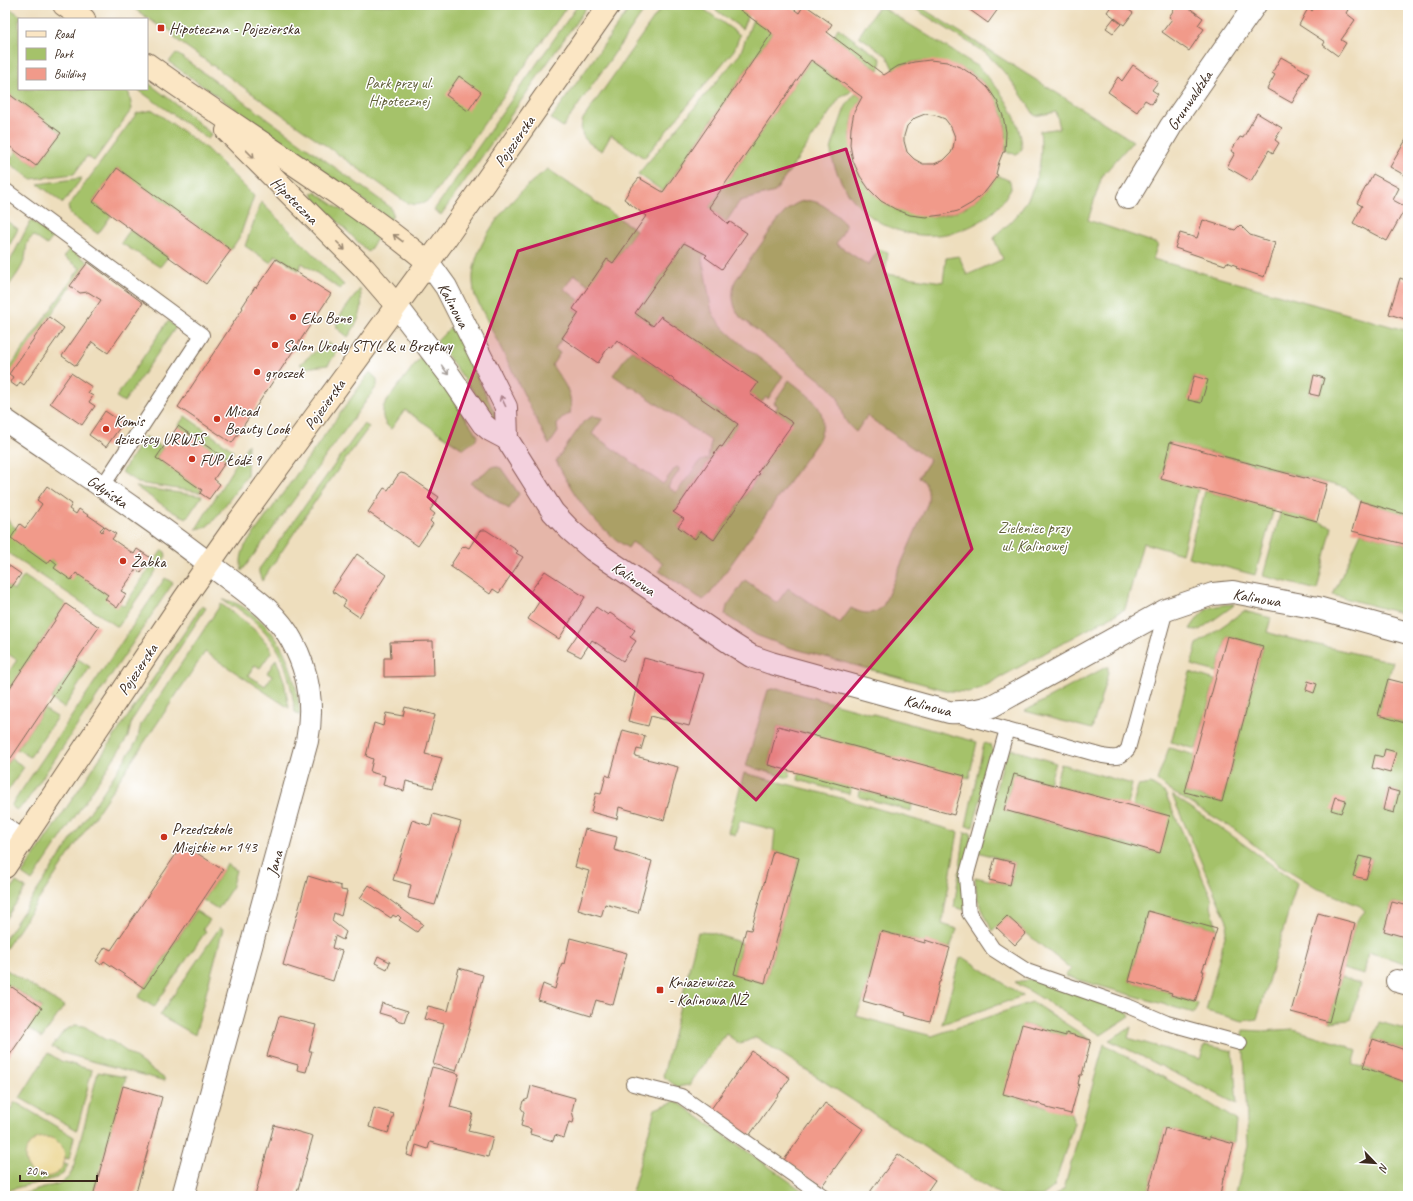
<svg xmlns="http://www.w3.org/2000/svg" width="1413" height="1201" font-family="Caveat,sans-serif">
<rect width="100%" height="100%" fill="#fff"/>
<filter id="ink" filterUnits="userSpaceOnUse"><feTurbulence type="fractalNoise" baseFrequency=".025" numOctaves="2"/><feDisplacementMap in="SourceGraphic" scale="8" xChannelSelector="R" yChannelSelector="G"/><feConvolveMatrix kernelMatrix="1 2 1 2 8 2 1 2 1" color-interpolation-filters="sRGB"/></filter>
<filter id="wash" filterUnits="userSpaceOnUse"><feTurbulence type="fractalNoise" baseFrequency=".012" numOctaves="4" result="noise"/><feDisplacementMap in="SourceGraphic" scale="16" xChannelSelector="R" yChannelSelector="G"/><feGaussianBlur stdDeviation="0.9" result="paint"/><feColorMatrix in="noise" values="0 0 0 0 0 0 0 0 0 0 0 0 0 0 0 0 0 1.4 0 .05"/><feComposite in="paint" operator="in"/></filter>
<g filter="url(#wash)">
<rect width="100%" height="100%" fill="#eedebd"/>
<g fill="#a5c26a" stroke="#707644" fill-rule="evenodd">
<path d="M5 5 25 19H19V89H123L129 93 132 109 94 161 87 156 74 174 31 179 8 162 16 151 36 166 61 133 5 91Z"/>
<path d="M129 5H568L432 197C424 205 414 207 404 201L174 38 176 35 161 24 159 26Z"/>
<path d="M578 5H588L441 215 434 210Z"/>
<path d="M632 5H648L563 127 551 119Z"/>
<path d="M663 5H698L740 35 734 50 644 158 611 135 602 151C588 143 577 137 583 119Z"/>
<path d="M709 5H733L748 15 742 29Z"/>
<path d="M909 5H917L1133 141 1102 176 1088 220 1158 244 1153 259 1408 331V515L1360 501 1346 488 1170 442 1161 479 1198 489 1182 554 1143 543 1125 609 981 688 970 692 949 691 788 647 756 635 725 615 727 606 745 580 777 603 788 588 840 623 851 608C862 614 874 616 883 606L928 502C929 491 928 484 919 477L930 460 867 416 856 432C841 419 845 417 839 401 837 395 832 390 828 386L740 317C732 305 731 294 735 281 745 267 754 254 764 240 779 219 797 186 827 208 834 213 843 219 846 227L836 244 868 265 879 249 888 252 885 274 943 282 946 258 959 256 967 275 1003 259 994 239C997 231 1005 228 1011 222 1035 197 1044 165 1040 131L1060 128 1056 112 1035 116C1021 93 1005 70 984 52ZM1194 376 1207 380 1201 403 1188 399ZM1314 376 1324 378 1319 396 1310 394Z"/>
<path d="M879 8H883L977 66C1000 88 1021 117 1022 149L1017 154 1008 153V152L1005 151C1006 145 1007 138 1006 132 1005 107 986 77 961 68 956 66 951 65 946 64 926 59 912 60 893 69L887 56 859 36 876 10Z"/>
<path d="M753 19 772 33 663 191 638 174 740 54Z"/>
<path d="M838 28 881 59 880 66 878 70 833 37Z"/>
<path d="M176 53 390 207 393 213 391 220 169 62Z"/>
<path d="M811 60 852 90 849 93 841 96 775 192 740 201 726 222 709 207Z"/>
<path d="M147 82 181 108 211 134 208 139 137 89H147Z"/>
<path d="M856 93 862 97C859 103 856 108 854 114 828 205 949 258 997 175L1010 181 1011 188C1006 197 1000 206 993 212 947 251 876 240 845 188 840 181 831 160 831 151 831 147 843 113 845 108 847 103 852 98 856 93Z"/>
<path d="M153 110 207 149 254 196 240 236 231 250 117 168 93 202 111 216 98 234 71 215 68 207 137 113Z"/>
<path d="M548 169 636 230 613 263 589 285 574 274 564 289 579 300 573 309 579 313 555 349 560 353 552 365C563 383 574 392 570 414L563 417 557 425 558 432 549 445 475 296C473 286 472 278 474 268 480 232 519 189 548 169Z"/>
<path d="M82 178 63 203 38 184Z"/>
<path d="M315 192 379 236 368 252 315 199 312 193Z"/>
<path d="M261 202 344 285 340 289 302 263 298 270 276 255 271 263 245 246Z"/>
<path d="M5 220 18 229 5 254Z"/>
<path d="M31 220 53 237 47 245 34 236C23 242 28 252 24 261 20 272 11 282 5 291V271Z"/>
<path d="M130 230 168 257 160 267 121 243Z"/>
<path d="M684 243 705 254 702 258 712 312C723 334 763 360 783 376L768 399 766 397 762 402 750 394 755 382 662 318 661 316 653 326 635 313Z"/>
<path d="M70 249 88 262 5 380V368L8 370 80 268 64 257Z"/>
<path d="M360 289C364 311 360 319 348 337L337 328 336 321Z"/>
<path d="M168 321 176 327 124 402 116 397Z"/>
<path d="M450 328 456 334 495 413V419H493L437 341Z"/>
<path d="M329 343 339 349 328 365 305 368 300 364 322 346Z"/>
<path d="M631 350 738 424 722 447H719L675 511 674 512 684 519 678 527 695 539 701 531 714 540 760 474 758 472 792 423 775 411 778 406 774 403 789 380C810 397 833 410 818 441L710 594 703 600 659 571 663 563 632 542 628 548C593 525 575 497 556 461L584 421 593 416 603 418 592 434 663 484 675 468 677 467 679 468V471L668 487 676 493 700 461 708 459 711 441 631 386 630 387 613 375Z"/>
<path d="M421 356 434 371 478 436 476 440 463 449 405 410 391 429C383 423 381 415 384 405Z"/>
<path d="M370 372 377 379V386L242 571C240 562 241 555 245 546Z"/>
<path d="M185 416 234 451 227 460 178 426Z"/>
<path d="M364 424 369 427 316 500 262 581 259 573V569Z"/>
<path d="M145 436 163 448 156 458 205 492 204 493 138 483 122 472Z"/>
<path d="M248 444 247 476 214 520 206 527 196 529Z"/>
<path d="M494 466 501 468 519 494 509 509 470 483Z"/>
<path d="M136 487 202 496 187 518 173 512Z"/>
<path d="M1205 491 1274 509 1255 575 1188 557Z"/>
<path d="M1281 511 1317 521 1332 527 1317 590 1263 576Z"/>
<path d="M5 514 9 522 21 533 19 537 74 575 76 573 124 606 162 550 165 552 166 556 118 627 8 553 5 557V537L7 534 5 533Z"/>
<path d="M1361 533 1408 545V615L1333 595Z"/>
<path d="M24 576 66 604 5 695V677L17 660 5 652V584L14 590Z"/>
<path d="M165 578 173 583 26 802 17 810 11 806Z"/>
<path d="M223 600C234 601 241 605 250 612 285 637 296 675 300 716L295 712C291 684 286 655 266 633 257 622 245 614 233 605L232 607Z"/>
<path d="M221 604C240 618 259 630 272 651L260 668 255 665 248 675 265 686 272 676 267 673 276 659 284 681 289 708 205 652 5 950V939L137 741 141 724Z"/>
<path d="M1234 604 1233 606 1198 631 1190 629C1205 607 1208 606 1234 604Z"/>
<path d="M202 606 206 608 132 720 128 737 32 881 22 874Z"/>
<path d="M1244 611 1271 618 1267 632 1279 636 1393 662 1378 715 1408 724V906L1392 902 1384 931 1408 938V964L1368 952 1364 975 1343 969 1355 923 1365 911 1360 906 1319 889 1278 864 1234 829 1169 790 1157 780 1169 748 1195 755 1185 792 1222 802 1263 646 1227 636 1217 672 1191 665 1197 644ZM1388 789 1399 792 1394 813 1383 810ZM1360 856 1372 859 1366 879 1354 875Z"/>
<path d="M78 659 90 667 64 708 51 699Z"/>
<path d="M1106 667H1108V673L1092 729 1025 711Z"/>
<path d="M1190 672 1215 680 1196 749 1171 742Z"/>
<path d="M777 688 977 742 969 778 778 726 768 764 790 771 789 778 746 766 768 690Z"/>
<path d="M44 709 57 717 30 757 17 749Z"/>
<path d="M984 743 991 745 993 750 992 757 973 827 966 826Z"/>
<path d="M1011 749 1056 763 1049 783 1014 774 1004 810 1159 853 1169 816 1133 806 1138 786 1151 784 1165 793 1212 899 1211 906 1217 929 1192 922V923L1148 912 1129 981 1172 993 1171 996 1195 1002 1198 1004 1194 1013 1065 976 1071 969 1026 933 1007 916 992 931 977 897 975 877 1010 885 1015 863 978 852 1004 760Z"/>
<path d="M11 758 24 767 5 795V767Z"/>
<path d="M1061 764 1132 784 1127 805 1055 785Z"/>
<path d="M744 773 841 798 958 832 942 924 957 929 950 948 926 941 925 943 881 931 863 1001 856 1016 932 1036 1032 1002 1091 1040 1067 1033 1066 1036 1023 1024 1004 1094 1071 1114 1074 1123 1054 1187 1042 1196H1003L973 1179 756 1037 740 1044 726 1034 689 1085 677 1087 663 1076 698 932 713 933 742 943 734 974 765 983 799 859 773 851 775 830 740 821 735 835 728 832Z"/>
<path d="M799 773 851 787 849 794 798 780Z"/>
<path d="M860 790 912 804 911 811 859 797Z"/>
<path d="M1172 795 1220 827 1297 883 1257 1019 1243 1021 1206 1011 1228 924Z"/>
<path d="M965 832 971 833 965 910 954 907Z"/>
<path d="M227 864 236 870 231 889 218 909 203 900Z"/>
<path d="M16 882 26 888 5 920V899Z"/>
<path d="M196 911 210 920 203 929 206 931 154 1007 138 997Z"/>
<path d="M220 927 223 929 195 1035 160 1015Z"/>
<path d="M963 957 1023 996 942 1024 960 958Z"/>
<path d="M5 969 64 1006 42 1038 28 1028 42 1007 9 985 5 990Z"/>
<path d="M1341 977 1361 984 1350 1020 1329 1022Z"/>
<path d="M1036 979 1128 1012 1130 1016 1101 1035 1015 982Z"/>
<path d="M1379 1022 1408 1030V1051L1373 1039Z"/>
<path d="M75 1025 84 1026 104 1039 113 1042 165 1079V1081L66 1054 52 1047 64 1031Z"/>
<path d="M1131 1027 1128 1038 1200 1059 1205 1045 1233 1051 1237 1104 1109 1040Z"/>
<path d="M1293 1029 1345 1045 1357 1051 1353 1065 1363 1067 1408 1083V1196H1235L1248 1146 1243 1030 1262 1031Z"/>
<path d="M1104 1044 1204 1100 1236 1120 1234 1144 1210 1137 1209 1140 1165 1128 1147 1196H1054L1064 1189Z"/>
<path d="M48 1053 61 1061 92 1070 77 1130 20 1098Z"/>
<path d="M98 1072 126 1077 93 1196H16L61 1183 69 1177 73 1169Z"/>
<path d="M676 1101 810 1196H631L655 1109Z"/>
<path d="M15 1102 74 1137 69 1159 64 1158C64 1142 50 1134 36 1140L29 1168 34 1173 47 1177 59 1171 64 1164 68 1165 63 1174 56 1178 8 1190 5 1194V1118Z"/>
</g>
<circle fill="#eeda9e" stroke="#94825e" cx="45" cy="1157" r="20"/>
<g id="blocks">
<g fill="#f19a8a" fill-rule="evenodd">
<path d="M733 5H788L799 13 804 5H805L832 24 827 32 884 75 898 66 914 62 930 60 947 62 962 68 976 77 988 88 997 101 1003 116 1006 132 1005 152H1003L999 162 996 174 998 175 985 192 972 203 958 211 942 215 926 217 910 215 895 209 881 201 869 189 860 176 853 161 850 145 851 128 854 112 862 97 811 60 709 207 728 224 730 222 747 233 722 269 705 257 707 255 684 243 635 313 653 326 661 316 662 318 758 383 750 394 793 423 758 472 760 474H759L714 540 701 531 695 539 678 527 684 519 673 512 674 511H675L719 447 720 446 722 447 738 424 617 340 611 348 609 346 598 363 562 338 579 313 573 309 579 300 607 259 613 263 646 216 624 199 631 188 639 178 663 192 772 33ZM925 114 935 115 945 119 951 127 955 137 953 148 951 153 944 160 934 164H923L914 159 907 152 904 141V136L907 126 915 118Z"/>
<path d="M963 5H1001L988 23Z"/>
<path d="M1112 5H1122L1133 13 1124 25 1107 12Z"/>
<path d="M1177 5H1185L1203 18 1198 25 1204 29 1189 51 1162 32 1172 19 1169 17Z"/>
<path d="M1316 5H1344L1349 8 1346 13 1355 20 1341 40 1346 43 1338 56 1323 45 1325 42 1299 25 1306 12 1309 8 1312 11Z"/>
<path d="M1114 18 1121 24 1113 33 1106 28Z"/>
<path d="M1281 57 1309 73 1292 103 1267 89 1275 75 1272 73Z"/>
<path d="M1133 65 1158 82 1152 90 1158 94 1152 104 1145 100 1137 112 1108 92 1118 77 1122 81Z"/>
<path d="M459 76 481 92 468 111 446 95Z"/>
<path d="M5 91 61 133 36 166 5 143Z"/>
<path d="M1257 113 1282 128 1275 140 1279 143 1273 153 1269 150 1251 181 1227 167 1235 153 1231 151 1240 137 1243 138Z"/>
<path d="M1407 138H1408V177L1390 167Z"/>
<path d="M117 168 231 250 206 284 93 202Z"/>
<path d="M1373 174 1399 188 1393 200 1406 207 1387 241 1353 223 1362 206 1357 203Z"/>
<path d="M1203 220 1235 230 1240 225 1250 235 1275 243 1264 277 1236 268 1237 266 1227 262 1225 265 1175 248 1180 233 1197 238Z"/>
<path d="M276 259 331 294 232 443 178 407 243 308 242 307 255 287 256 288Z"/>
<path d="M88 262 143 303 108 353 92 342 76 366 62 356 101 300 88 292 80 293 70 286Z"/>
<path d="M1400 278 1408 281V320L1389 314Z"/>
<path d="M49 317 64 328 24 385 20 382 17 387 10 382 13 377 9 374Z"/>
<path d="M71 373 92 387 88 393 93 396 89 402 95 406 82 425 50 403Z"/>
<path d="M1314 375 1324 378 1319 396 1310 394Z"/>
<path d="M1194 376 1208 380 1201 403 1188 400Z"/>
<path d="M105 411 123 423 106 447 89 435Z"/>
<path d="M178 426 227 460 214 479 220 484 209 499 200 493 202 490 156 458Z"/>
<path d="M1170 442 1327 484 1317 521 1161 479Z"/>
<path d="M401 473 405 474 439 497 430 510 435 514 430 521 433 524 418 546 368 512 384 488 388 490 398 475Z"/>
<path d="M47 486 72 504 69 509 76 514 79 509 104 526 100 530 102 532 105 527 116 534 112 539 134 554 137 549 151 558 141 573 136 569 129 580 121 591 126 594 117 608 105 599 108 595 76 573 71 580 54 568 57 564 51 559 47 564 11 538 20 524 25 528 34 516 42 504 37 500Z"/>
<path d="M1360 501 1408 515V545L1352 531Z"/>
<path d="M482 530H486L518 551 516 553 523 557 499 593 493 589 490 594 450 566 463 546 464 547 465 546 469 548 480 531Z"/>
<path d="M357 554 386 575 359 617 343 606 346 601 332 591Z"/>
<path d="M8 565 21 574 11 588 5 584V570Z"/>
<path d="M545 571 585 597 559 639 528 619 541 599 530 592Z"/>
<path d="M66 604 99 627 5 767V695Z"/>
<path d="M596 607 608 615 610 613 635 630 630 637 636 641 623 661 592 640 581 657 567 650Z"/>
<path d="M1227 636 1263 646 1222 802 1185 792Z"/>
<path d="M433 641 434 676 384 677V658H391L390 642Z"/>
<path d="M644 658 704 674 689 726 651 716 648 726 628 721Z"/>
<path d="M1388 679 1408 684V724L1378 715Z"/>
<path d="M1308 681 1317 684 1314 693 1306 690Z"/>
<path d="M405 707 435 715 425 754 442 758 433 788 406 781 404 791 383 785 385 776 370 772 373 759 366 756 374 723 383 726 386 713 403 716Z"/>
<path d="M778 726 965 776 954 815 768 765Z"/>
<path d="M623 730 645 736 641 750 637 749 635 756 678 767 664 820 619 807 617 819 591 812 596 793 601 794 606 775 610 777Z"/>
<path d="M1385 749 1396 752 1390 773 1372 768 1375 755 1383 757Z"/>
<path d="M1014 774 1170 816 1160 853 1004 810Z"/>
<path d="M1388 789 1399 792 1394 813 1383 810Z"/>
<path d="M1335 797 1346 800 1341 813 1331 810Z"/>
<path d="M433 814 461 822 435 905 408 898 411 885 393 880 412 820 430 826Z"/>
<path d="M585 829 617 837 614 850 652 861 638 913 605 904 601 917 578 910 589 871 575 867Z"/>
<path d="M183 844 223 870 144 988 104 961 101 965 96 961 105 947 111 950Z"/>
<path d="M773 851 799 858 765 983 734 974 746 929 751 930Z"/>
<path d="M1359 856 1372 859 1366 879 1353 876Z"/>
<path d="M995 858 1015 863 1010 885 989 880Z"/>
<path d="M308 876 341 886V890L347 891 341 916 334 913 332 921 346 932 343 940 335 936 332 948 342 951 333 981 283 965Z"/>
<path d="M369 885 423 924 417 932 399 920 401 918 398 915 396 917 393 915 391 918 360 898Z"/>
<path d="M1392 902 1408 906V938L1384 931Z"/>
<path d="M1148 911 1192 923V922L1217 929 1206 964 1205 963 1202 971H1204L1195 1002 1171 995 1172 993 1129 981Z"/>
<path d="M1318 913 1355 923 1329 1022 1291 1012Z"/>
<path d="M1007 916 1026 933 1015 945 996 927Z"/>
<path d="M881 931 925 943V940L950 948 940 982H939L937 991H938L930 1022 905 1015 906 1013 863 1001Z"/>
<path d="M570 938 627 953 613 1005 596 1000 591 1016 538 1000 543 984 555 989 562 963 564 964Z"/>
<path d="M378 956 390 962 387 969 375 963Z"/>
<path d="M459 968 483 975 469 1030 456 1071 433 1064 444 1024 424 1019 428 1006 448 1011Z"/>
<path d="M9 985 42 1008 5 1062V990Z"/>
<path d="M382 1003 408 1011 404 1022 396 1020V1018L379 1013Z"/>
<path d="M279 1016 316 1025 309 1051H312L306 1072 297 1070 298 1065 267 1056Z"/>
<path d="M1022 1024 1066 1036V1033L1091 1040 1082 1075H1080L1078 1084H1079L1071 1114 1047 1108V1106L1003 1094Z"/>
<path d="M1373 1039 1408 1051V1083L1363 1067Z"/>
<path d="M752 1051 790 1078 749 1136 711 1109Z"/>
<path d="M432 1067 459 1074 450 1107 473 1113 468 1131 493 1137 488 1157 430 1142 428 1149 416 1145 413 1157 407 1155Z"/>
<path d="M123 1086 162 1097 154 1128 135 1196H93Z"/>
<path d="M531 1086 575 1098 572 1111 574 1119 573 1123 569 1122 564 1138 555 1135 553 1141 530 1134 531 1129 521 1126 524 1112 521 1108 523 1101 528 1099Z"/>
<path d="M825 1103 863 1129 822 1186 784 1160Z"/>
<path d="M374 1108 394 1114 388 1133 369 1127Z"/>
<path d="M274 1125 313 1136 296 1196H255Z"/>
<path d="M1165 1128 1209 1140V1137L1234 1144 1224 1179H1223L1220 1196H1147Z"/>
<path d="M898 1154 935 1180 924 1196H867Z"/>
</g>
</g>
</g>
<g filter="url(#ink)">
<use href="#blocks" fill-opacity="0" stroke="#7a6956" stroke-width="1"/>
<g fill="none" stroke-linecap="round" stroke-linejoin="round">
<defs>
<g id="lane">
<path d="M5 190 202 335 102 487"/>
<path d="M961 716 1103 756C1115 758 1120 759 1128 749L1166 610"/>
<path d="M1007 729 966 877 969 913 993 949 1027 971 1130 1007 1167 1023 1240 1043"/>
<path d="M633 1084 681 1096 823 1196"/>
</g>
<g id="street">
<path d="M1128 198 1171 126 1255 5"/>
<path d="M428 262 446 287 506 407 507 439 553 512 570 530 593 550 732 644 751 656 771 663 949 712C965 713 977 711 992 706L1166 610 1213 594 1233 592 1318 608 1408 633"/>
<path d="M396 305 448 373 483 424 490 430 507 439"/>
<path d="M5 420C76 469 148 516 216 569 243 590 276 610 292 641 309 672 314 707 307 741L183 1196"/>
<path d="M5 829 22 841"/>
<path d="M1397 981 1408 984"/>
</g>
<g id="secondary">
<path d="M64 5 84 19"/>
<path d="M147 64C240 131 339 189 428 262"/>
<path d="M227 131 365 269 396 305"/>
<path d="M5 867 184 599 236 525 446 238 609 5"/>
</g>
</defs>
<use href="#lane" stroke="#7a6956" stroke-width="16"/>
<use href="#street" stroke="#7a6956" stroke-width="24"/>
<use href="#secondary" stroke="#7a6956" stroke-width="24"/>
<use href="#lane" stroke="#fff" stroke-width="14"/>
<use href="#street" stroke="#fff" stroke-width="22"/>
<use href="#secondary" stroke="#fbe6c4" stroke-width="22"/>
</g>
<defs><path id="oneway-shaft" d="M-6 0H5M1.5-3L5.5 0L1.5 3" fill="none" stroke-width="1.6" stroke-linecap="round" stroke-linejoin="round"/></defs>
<g stroke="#9b8871">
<use href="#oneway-shaft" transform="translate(250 154) rotate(45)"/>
<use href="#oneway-shaft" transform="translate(398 238) rotate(-143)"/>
<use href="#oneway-shaft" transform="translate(341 246) rotate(45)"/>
</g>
<g stroke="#a79f9a">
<use href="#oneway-shaft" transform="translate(445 370) rotate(54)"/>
<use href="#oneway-shaft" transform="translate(503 401) rotate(-116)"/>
</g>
</g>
<path fill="#c2185b" fill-opacity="0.2" stroke="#c2185b" stroke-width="3" stroke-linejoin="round" d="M846 149 972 549 756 800 428 497 518 251Z"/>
<g fill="#c8321e" stroke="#fff" stroke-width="1.5">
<rect x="157" y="24" width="8" height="8" rx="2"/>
<circle cx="293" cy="317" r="4"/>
<circle cx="275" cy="345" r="4"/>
<circle cx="257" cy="372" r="4"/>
<circle cx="217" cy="419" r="4"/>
<circle cx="106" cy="429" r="4"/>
<circle cx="192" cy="459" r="4"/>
<circle cx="123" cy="561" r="4"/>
<circle cx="164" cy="837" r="4"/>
<rect x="656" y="986" width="8" height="8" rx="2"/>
</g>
<g text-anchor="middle" stroke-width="3" stroke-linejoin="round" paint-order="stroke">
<g font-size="16" fill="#3b2a1e" stroke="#fff" text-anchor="start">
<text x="169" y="34">Hipoteczna - Pojezierska</text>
<text x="301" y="323">Eko Bene</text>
<text x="283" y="351">Salon Urody STYL &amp; u Brzytwy</text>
<text x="265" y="378">groszek</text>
<text x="225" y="416">Micad<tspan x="225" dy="18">Beauty Look</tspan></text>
<text x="114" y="426">Komis<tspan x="114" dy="18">dziecięcy URWIS</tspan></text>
<text x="200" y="465">FUP Łódź 9</text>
<text x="131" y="567">Żabka</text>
<text x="172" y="834">Przedszkole<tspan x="172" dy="18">Miejskie nr 143</tspan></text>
<text x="668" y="987">Kniaziewicza<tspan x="668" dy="18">- Kalinowa NŻ</tspan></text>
</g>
<g font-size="16" fill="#605f39" stroke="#fff">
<text x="399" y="88">Park przy ul.<tspan x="399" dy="18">Hipotecznej</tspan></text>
<text x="1034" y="533">Zieleniec przy<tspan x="1034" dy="18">ul. Kalinowej</tspan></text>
</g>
<g font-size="16" fill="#3b2a1e" stroke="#fff">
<text transform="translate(1189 100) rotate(-56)" y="6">Grunwaldzka</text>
<text transform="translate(514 141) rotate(-55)" y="6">Pojezierska</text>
<text transform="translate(295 200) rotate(45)" y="6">Hipoteczna</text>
<text transform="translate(454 305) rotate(62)" y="6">Kalinowa</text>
<text transform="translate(324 404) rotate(-54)" y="6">Pojezierska</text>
<text transform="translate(108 491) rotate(35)" y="6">Gdyńska</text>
<text transform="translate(634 578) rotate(34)" y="6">Kalinowa</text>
<text transform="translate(1257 597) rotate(10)" y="6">Kalinowa</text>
<text transform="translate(137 669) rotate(-56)" y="6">Pojezierska</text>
<text transform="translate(928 705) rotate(14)" y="6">Kalinowa</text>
<text transform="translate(274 863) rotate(-75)" y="6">Jana</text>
</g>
</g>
<rect width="1413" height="1201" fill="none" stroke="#fff" stroke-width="20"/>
<rect x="18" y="18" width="130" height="72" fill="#ffffff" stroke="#b1aaa5"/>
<rect x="26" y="31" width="20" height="6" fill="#fbe6c4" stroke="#b1aaa5"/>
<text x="54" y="38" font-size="12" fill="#3b2a1e">Road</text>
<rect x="26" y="48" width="20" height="12" fill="#a5c26a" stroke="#b1aaa5"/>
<text x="54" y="58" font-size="12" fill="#3b2a1e">Park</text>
<rect x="26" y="68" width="20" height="12" fill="#f19a8a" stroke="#b1aaa5"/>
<text x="54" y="78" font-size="12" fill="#3b2a1e">Building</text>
<g transform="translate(1375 1163) rotate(115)" stroke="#ffffff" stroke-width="3" paint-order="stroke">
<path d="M0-3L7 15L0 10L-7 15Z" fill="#3b2a1e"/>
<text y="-6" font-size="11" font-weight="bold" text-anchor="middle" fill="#3b2a1e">N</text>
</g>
<path d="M20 1175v6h77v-6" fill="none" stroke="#3b2a1e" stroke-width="2"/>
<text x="26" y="1175" font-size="12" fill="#3b2a1e" stroke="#ffffff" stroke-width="3" paint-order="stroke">20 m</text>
</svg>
